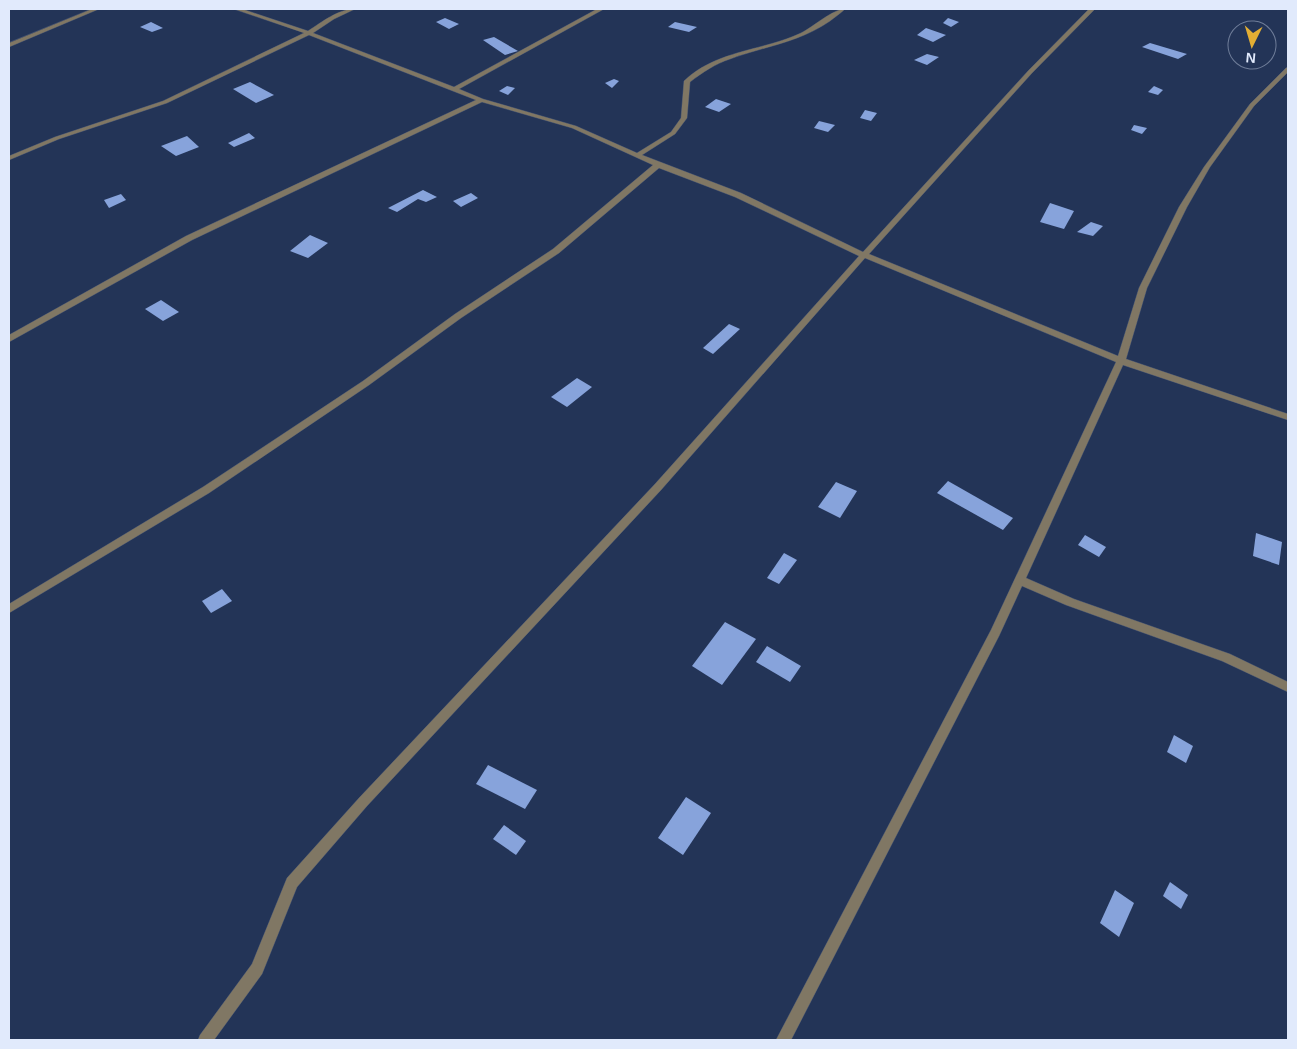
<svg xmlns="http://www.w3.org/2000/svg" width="1297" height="1049" font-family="Helvetica,sans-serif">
<rect width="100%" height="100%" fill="#233457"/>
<g fill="#87a3db">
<path d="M445 18 459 24 449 29 436 22Z"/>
<path d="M948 18 959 22 951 27 943 23Z"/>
<path d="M151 22 163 28 152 32 140 27Z"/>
<path d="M675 22 697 27 689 32 668 27Z"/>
<path d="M926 28 946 35 933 42 917 35Z"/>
<path d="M494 37 518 51 505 55 483 40Z"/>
<path d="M1150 43 1187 54 1178 59 1142 47Z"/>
<path d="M927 54 939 57 927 65 914 60Z"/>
<path d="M614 79 619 81 612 88 605 83Z"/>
<path d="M250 82 274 95 256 103 233 89Z"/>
<path d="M507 86 515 88 508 95 499 91Z"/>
<path d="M1154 86 1163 90 1158 95 1148 92Z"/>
<path d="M716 99 731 104 719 112 705 107Z"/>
<path d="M865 110 877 113 871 121 860 118Z"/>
<path d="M819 121 835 125 828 132 814 128Z"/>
<path d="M1134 125 1147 128 1142 134 1131 130Z"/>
<path d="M249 133 255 138 234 147 228 143Z"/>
<path d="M187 136 199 147 176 156 161 146Z"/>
<path d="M423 190 437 197 426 202 418 199 397 212 388 208Z"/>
<path d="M471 193 478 198 461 207 453 201Z"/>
<path d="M121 194 126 200 109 208 104 200Z"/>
<path d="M1050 203 1074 211 1064 229 1040 222Z"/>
<path d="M1091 222 1103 226 1093 236 1077 232Z"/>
<path d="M310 235 328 243 308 258 290 251Z"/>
<path d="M161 300 179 312 163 321 145 309Z"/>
<path d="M729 324 740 329 713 354 703 348Z"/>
<path d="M577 378 592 387 567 407 551 397Z"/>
<path d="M948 481 1013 518 1003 530 937 493Z"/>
<path d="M836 482 857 491 840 518 818 507Z"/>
<path d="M1256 533 1282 542 1279 565 1253 556Z"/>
<path d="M1085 535 1106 547 1099 557 1078 545Z"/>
<path d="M784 553 797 560 779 584 767 578Z"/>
<path d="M222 589 232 601 211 613 202 601Z"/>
<path d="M725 622 756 639 722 685 692 666Z"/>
<path d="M767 646 801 666 790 682 756 662Z"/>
<path d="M1174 735 1193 746 1186 763 1167 752Z"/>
<path d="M488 765 537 790 525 809 476 784Z"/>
<path d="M686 797 711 813 683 855 658 838Z"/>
<path d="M504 825 526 841 516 855 493 839Z"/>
<path d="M1170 882 1188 895 1181 909 1163 896Z"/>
<path d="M1115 890 1134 903 1119 937 1100 923Z"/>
</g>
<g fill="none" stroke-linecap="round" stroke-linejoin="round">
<defs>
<g id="street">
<path d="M92 9H99L9 47V43Z"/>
<path d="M234 9H242L308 31C322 22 338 9 355 9L334 19 313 33 454 87 597 9H604L459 89 483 99 576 126 637 153 671 132 681 118 684 81C716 50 763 51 801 33 813 27 833 9 845 9 841 13 835 17 830 21 798 43 765 46 730 59 715 64 703 72 690 82L687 118 675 134 642 155 741 193 863 252 1028 71 1089 9H1095L1032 73 869 254 1118 356 1139 288 1179 207 1204 167 1250 104 1286 68 1288 67V72L1254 106 1210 167 1187 207 1147 288 1126 359 1288 414V420L1123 365 1026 578 1074 599 1230 654 1288 682V692L1222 661 1066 605 1022 586 999 636 791 1040H776L991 630 1116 362 865 258 661 490 367 806 297 887 262 974 214 1040H198L200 1035 252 964 287 878 359 798 655 484 859 256 735 197 659 168 559 253 461 318 369 385 209 493 9 613V604L203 487 363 381 455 314 553 249 653 165 572 128 482 102 192 240 9 342V335L186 236 476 100 309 35 167 103 59 139 9 160V156L55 137 163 101 304 33Z"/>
</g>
</defs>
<use href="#street" stroke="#415171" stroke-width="1"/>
<use href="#street" fill="#807764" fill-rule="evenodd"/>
</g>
<rect width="1297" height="1049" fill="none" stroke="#e1eafc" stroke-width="20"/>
<g transform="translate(1252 45) rotate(185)"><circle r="24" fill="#233457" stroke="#6f7d99"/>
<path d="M0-4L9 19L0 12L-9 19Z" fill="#e3ae34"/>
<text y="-8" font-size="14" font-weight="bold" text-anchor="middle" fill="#e1eafc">N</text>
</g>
</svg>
